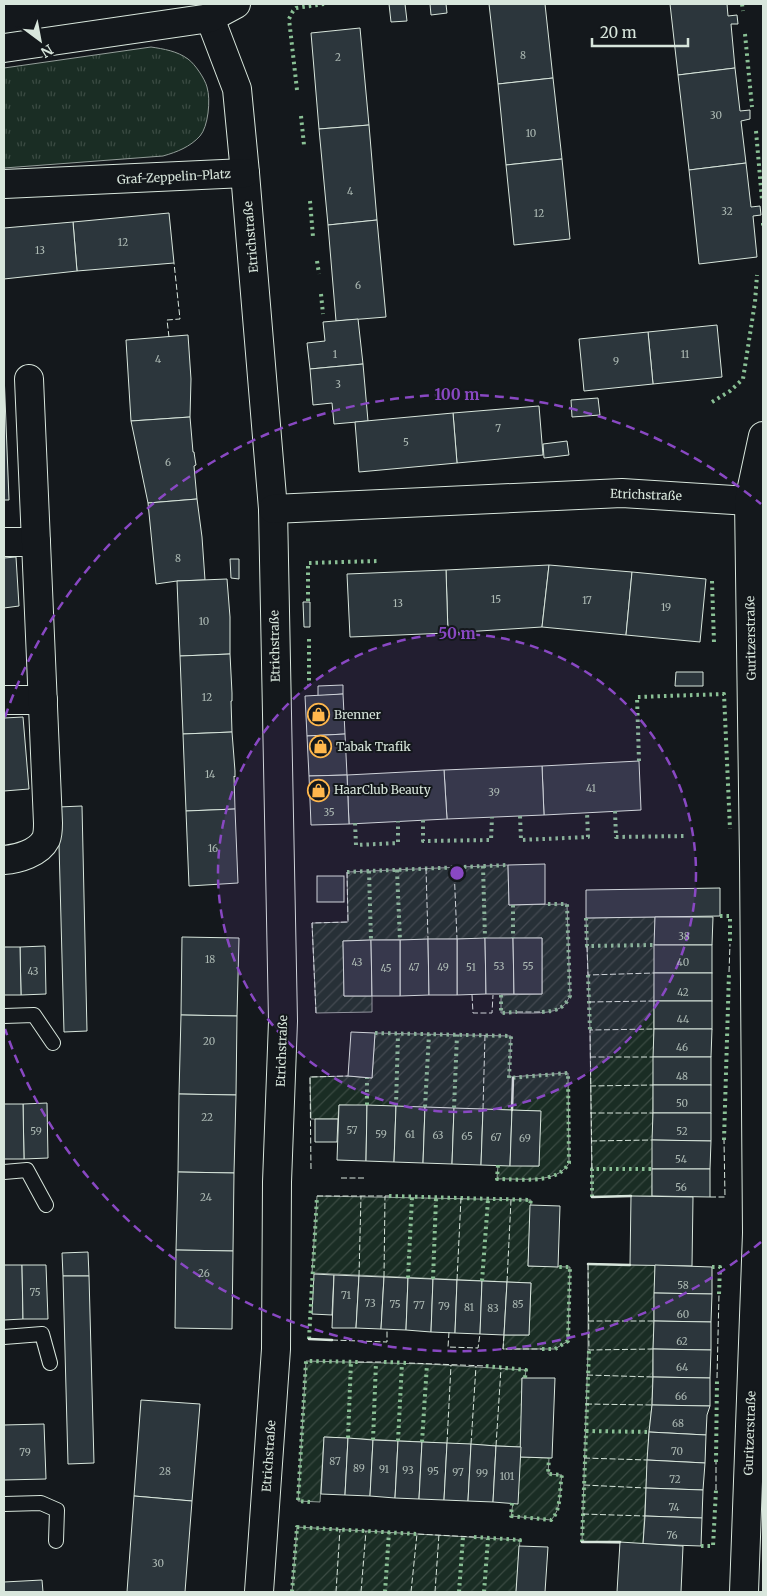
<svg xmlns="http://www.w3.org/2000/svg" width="767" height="1596" font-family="Merriweather,serif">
<defs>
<pattern id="grass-tufts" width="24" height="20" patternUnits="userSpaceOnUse" patternTransform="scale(1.25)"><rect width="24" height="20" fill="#1a2d24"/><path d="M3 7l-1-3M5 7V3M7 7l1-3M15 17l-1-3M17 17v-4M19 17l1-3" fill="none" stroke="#3b4b43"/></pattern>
<pattern id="garden-furrows" width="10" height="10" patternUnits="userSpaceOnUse" patternTransform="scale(1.25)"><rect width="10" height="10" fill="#1a2d24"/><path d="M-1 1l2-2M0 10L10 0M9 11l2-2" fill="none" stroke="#3b4b43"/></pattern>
</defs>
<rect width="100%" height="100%" fill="#14181c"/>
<path fill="url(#grass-tufts)" stroke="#939e99" d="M151 47C164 49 177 51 188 59 195 64 205 79 207 87 211 100 208 127 200 136 190 147 177 152 163 156L4 168V68Z"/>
<g fill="url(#garden-furrows)" stroke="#939e99">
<path d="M508 865 509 905 567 904 570 996C567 1001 565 1006 560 1008 548 1016 516 1012 501 1013V995L542 994V938L371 940 343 941 344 996H372V1012L316 1013 312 923 348 922 347 872Z"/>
<path d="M655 917 652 1196 592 1197 590 1030 586 918Z"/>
<path d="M375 1033 511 1036 509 1077 568 1073 569 1163C557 1185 519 1178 497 1179L498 1165 539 1166 540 1111 339 1105 338 1119H311L310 1077 348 1076 372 1078Z"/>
<path d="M317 1196 531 1200 528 1266 570 1267 568 1341 555 1349H503L504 1335H529L531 1283 312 1273Z"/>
<path d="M588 1264 655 1265 652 1405 649 1432 643 1544 582 1542 588 1350Z"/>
<path d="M306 1361 427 1364 526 1370 525 1378H522L521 1447 324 1437 320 1502 298 1501Z"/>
<path d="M520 1457 549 1458 548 1474 562 1475C559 1489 562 1510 551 1520L511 1516Z"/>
<path d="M297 1527 520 1540 516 1592H292Z"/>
</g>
<g fill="#2c363c" stroke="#d8e6dc">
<path d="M389 4H405L407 21 391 22Z"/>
<path d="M430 4H446L447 13 431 15Z"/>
<path d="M489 4H545L553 78 498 84Z"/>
<path d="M670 4H727L728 16 737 15 738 24H731L735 68 678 75Z"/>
<path d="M360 28 369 125 319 129 311 33Z"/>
<path d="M735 68 740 111 750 110V119L741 121 746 163 689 170 678 75Z"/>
<path d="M553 78 562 159 506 165 498 84Z"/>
<path d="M369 125 377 220 328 225 319 129Z"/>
<path d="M562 159 570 239 514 245 506 165Z"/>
<path d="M746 163 751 207 760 206 761 215 753 216 757 257 699 264 689 170Z"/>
<path d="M169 213 174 263 77 271 73 222Z"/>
<path d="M377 220 386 317 336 321 328 225Z"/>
<path d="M73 222 77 271 4 279V228Z"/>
<path d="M358 319 363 364 310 369 307 343 325 341 323 322Z"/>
<path d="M717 325 722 377 653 384 648 332Z"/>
<path d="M648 332 653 384 584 391 579 339Z"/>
<path d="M188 335 191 379 190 417 131 421 126 340Z"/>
<path d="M363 364 368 421 334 424 332 403 313 405 310 369Z"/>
<path d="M4 373 9 500H4Z"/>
<path d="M598 398 600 415 572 417 571 400Z"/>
<path d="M539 406 543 455 457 463 453 413Z"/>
<path d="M453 413 457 463 359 472 355 422Z"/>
<path d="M190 417 193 452H194L195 459 196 465 194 466 197 499 148 503 131 421Z"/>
<path d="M567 441 569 455 544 458 543 444Z"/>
<path d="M197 499 202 537 205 580 177 581 156 584 148 503Z"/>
<path d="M16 557 19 606 4 608V558Z"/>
<path d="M230 559H239V579L231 578Z"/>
<path d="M549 565 542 627 448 633 446 570Z"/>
<path d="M549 565 632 572 626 635 542 627Z"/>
<path d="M446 570 448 633 350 637 347 574Z"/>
<path d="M632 572 706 579 700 642 626 635Z"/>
<path d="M227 579 230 617V654L180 656 177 581Z"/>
<path d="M303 602H310V627H304Z"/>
<path d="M230 654 232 693V701H231L232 732 183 734 180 656Z"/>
<path d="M676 672H703V686H675Z"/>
<path d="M343 685V694L318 696V686Z"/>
<path d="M343 694 345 734 307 736 305 696Z"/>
<path d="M23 717 29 789 4 791V718Z"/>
<path d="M232 732 235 771V777L234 776 235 809 186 811 183 734Z"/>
<path d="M345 734 347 775 309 776 307 736Z"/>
<path d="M639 761 641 810 544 815 542 766Z"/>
<path d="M542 766 544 815 447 819 444 770Z"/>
<path d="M444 770 447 819 349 824 347 775Z"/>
<path d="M347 775 349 824 311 825 309 776Z"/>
<path d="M82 806 87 1031 64 1032 58 807Z"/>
<path d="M235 809 238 883 189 886 186 811Z"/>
<path d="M545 864V904L509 905 508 865Z"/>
<rect x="317" y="876" width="27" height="26"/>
<path d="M720 888V916L586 918V890Z"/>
<path d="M655 917H713L712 945H654Z"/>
<path d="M182 937 239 938 237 1016 181 1015Z"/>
<path d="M485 938 486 994 457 995V939Z"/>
<path d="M485 938H513L514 994H486Z"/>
<path d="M513 938H542V994H514Z"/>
<path d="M428 939 429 995 400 996V940Z"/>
<path d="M428 939H457V995H429Z"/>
<path d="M371 940 372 996H344L343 941Z"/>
<path d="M371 940H400V996H372Z"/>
<rect x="654" y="945" width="58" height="28"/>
<path d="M45 946 46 994 21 995 20 947Z"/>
<path d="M4 947H20L21 995H4Z"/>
<rect x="654" y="973" width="58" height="28"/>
<rect x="654" y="1001" width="58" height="28"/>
<path d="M181 1015 237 1016 236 1095 179 1094Z"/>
<path d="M654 1029H712L711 1057H653Z"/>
<path d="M351 1032 375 1033 372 1078 348 1076Z"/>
<rect x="653" y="1057" width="58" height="28"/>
<rect x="653" y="1085" width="58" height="28"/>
<path d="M179 1094 236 1095 234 1173 178 1172Z"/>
<path d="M47 1103 48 1158 24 1159 23 1104Z"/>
<path d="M4 1104H23L24 1159H4Z"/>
<path d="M339 1105H367L366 1161 337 1160Z"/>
<path d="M367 1105 396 1106 394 1162 366 1161Z"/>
<path d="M396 1106 425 1107 423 1163 394 1162Z"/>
<path d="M425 1107 454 1108 452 1164 423 1163Z"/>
<path d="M454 1108 483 1109 481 1165 452 1164Z"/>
<path d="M483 1109 512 1110 510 1166 481 1165Z"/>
<path d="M512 1110 541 1111 539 1166H510Z"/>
<path d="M653 1113H711V1141L652 1140Z"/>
<path d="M315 1119H338L337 1142H315Z"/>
<path d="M652 1140 711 1141 710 1169H652Z"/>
<path d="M652 1169H710V1197L652 1196Z"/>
<path d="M178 1172 234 1173 233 1251 176 1250Z"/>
<path d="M631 1196 693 1197 692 1266 630 1265Z"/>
<path d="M530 1205 560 1206 558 1267 528 1266Z"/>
<path d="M176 1250 233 1251 232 1329 175 1328Z"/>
<path d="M88 1252 89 1276H63L62 1253Z"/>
<path d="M4 1265H22L23 1319 4 1320Z"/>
<path d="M22 1265H46L48 1319H23Z"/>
<path d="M655 1265 712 1267V1294L654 1293Z"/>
<path d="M314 1274 334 1275 332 1315 312 1314Z"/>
<path d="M334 1275 359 1276 356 1328H332Z"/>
<path d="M63 1276H89L94 1463 68 1464Z"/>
<path d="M359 1276 384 1277 381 1329 356 1328Z"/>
<path d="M384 1277 408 1278 406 1330 381 1329Z"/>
<path d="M408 1278 433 1279 431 1332 406 1330Z"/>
<path d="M433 1279 457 1280 455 1333 431 1332Z"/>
<path d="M457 1280 482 1281 480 1334 455 1333Z"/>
<path d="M482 1281 507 1282 504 1335 480 1334Z"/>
<path d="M507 1282 531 1283 529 1335H504Z"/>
<path d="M654 1293 712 1294 711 1322 654 1321Z"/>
<path d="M654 1321 711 1322V1350L653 1349Z"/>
<path d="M653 1349 711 1350 710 1378 653 1377Z"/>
<path d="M653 1377 710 1378V1406L652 1405Z"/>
<path d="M522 1378H555L552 1458 520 1457Z"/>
<path d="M141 1400 200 1404 192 1501 134 1496Z"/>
<path d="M652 1405 710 1406 707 1415 706 1435 649 1432Z"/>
<path d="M44 1424 46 1479 4 1480V1425Z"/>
<path d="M649 1432 706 1435 705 1463 647 1460Z"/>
<path d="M324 1437 348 1438 345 1495 321 1494Z"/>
<path d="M348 1438 373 1440 370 1496 345 1495Z"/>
<path d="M373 1440 398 1441 395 1498 370 1496Z"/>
<path d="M398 1441 422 1442 419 1499 395 1498Z"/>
<path d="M422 1442 447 1443 444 1500 419 1499Z"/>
<path d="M447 1443 471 1444 468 1501 444 1500Z"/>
<path d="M471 1444 496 1446 493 1502 468 1501Z"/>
<path d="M496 1446 521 1447 518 1504 493 1502Z"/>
<path d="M647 1460 705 1463 703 1490 646 1488Z"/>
<path d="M646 1488 703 1490 702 1518 645 1516Z"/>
<path d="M134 1496 192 1501 185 1592H127Z"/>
<path d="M645 1516 702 1518 701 1546 643 1544Z"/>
<path d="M620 1542 683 1546 681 1592H617Z"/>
<path d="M519 1546 548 1547 545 1592H516Z"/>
<path d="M42 1580 43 1592H4V1582Z"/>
</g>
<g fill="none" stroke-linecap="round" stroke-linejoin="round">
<defs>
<g id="service">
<path d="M4 1016 34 1015 53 1043"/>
<path d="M4 1172 27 1170 46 1205"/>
<path d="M4 1337 42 1334 50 1363"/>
<path d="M4 1504 41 1503 57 1510 56 1541"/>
</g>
<g id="minor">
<path d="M210 18 237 89 245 173 273 509 283 1021 277 1182 276 1349 259 1592"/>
<path d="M4 48 210 18 236 4"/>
<path d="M4 184 245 173"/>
<path d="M273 509 622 493 749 501"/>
<path d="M4 542H36"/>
<path d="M4 700H43"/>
<path d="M4 860C18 859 39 853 46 839 48 834 48 828 48 823L29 379"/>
<path d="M744 1592 757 1233 754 861 749 501 763 436"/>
</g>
</defs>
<use href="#service" stroke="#d8e6dc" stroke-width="16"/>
<use href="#minor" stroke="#d8e6dc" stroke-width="30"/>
<use href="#service" stroke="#14181c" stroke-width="14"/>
<use href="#minor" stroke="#14181c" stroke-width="28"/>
<g stroke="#8ac095" stroke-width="4" stroke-dasharray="2.5 4" stroke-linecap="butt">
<path d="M742 4 743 11"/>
<path d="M745 34 752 107"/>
<path d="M297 90 289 19 293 11 296 8 324 4"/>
<path d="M301 116 304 145"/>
<path d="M756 131 762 200"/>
<path d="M310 201 313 237"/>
<path d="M763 223V227"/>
<path d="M317 261 319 274"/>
<path d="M321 294 323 314"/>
<path d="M712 402 730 391 743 379 755 302 757 275"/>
<path d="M712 581 714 643"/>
<path d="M308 601V563L379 561"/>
<path d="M309 639V686"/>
<path d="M639 761 637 697 724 694 730 829"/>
<path d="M615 811 616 837 686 836"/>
<path d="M520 816 521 840 588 837 587 812"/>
<path d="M423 820V841L491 840 492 817"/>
<path d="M355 823 356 845 398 843V821"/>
<path d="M483 866 485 938"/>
<path d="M397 870 400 940"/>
<path d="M369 871 371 940"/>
<path d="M347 872 508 865"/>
<path d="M513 905V938"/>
<path d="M720 916H730V944"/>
<path d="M586 918 587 946 654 945"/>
<path d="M588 975 590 1030"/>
<path d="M501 995V1013L517 1012"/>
<path d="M542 1012C556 1011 564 1009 570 996L567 904H545"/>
<path d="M375 1033 511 1036 509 1078 568 1073 569 1163C557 1185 519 1179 497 1179L498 1165"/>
<path d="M367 1105V1078"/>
<path d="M396 1106 398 1034"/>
<path d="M425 1107 429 1034"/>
<path d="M454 1108 457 1035"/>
<path d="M724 1140 729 972"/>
<path d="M389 1196 531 1200 530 1205"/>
<path d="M592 1197V1169H652"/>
<path d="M712 1267H720L719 1294"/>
<path d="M408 1278 412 1197"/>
<path d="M433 1279 436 1198"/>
<path d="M482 1281 488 1200"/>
<path d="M309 1339 317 1196"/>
<path d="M542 1349H555L568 1341 570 1267H558"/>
<path d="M384 1362 409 1363"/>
<path d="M486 1366 526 1370 525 1378"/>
<path d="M586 1431 649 1432"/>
<path d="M348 1438 351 1361"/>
<path d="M373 1440 376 1362"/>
<path d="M398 1441 402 1363"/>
<path d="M422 1442 427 1364"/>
<path d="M716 1462 717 1378"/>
<path d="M310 1502 298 1501 306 1361 358 1362"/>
<path d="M512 1503 511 1516 551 1520C562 1510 559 1489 562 1475L548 1474 549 1458"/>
<path d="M474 1537 520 1540 519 1546"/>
<path d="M582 1542 589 1350"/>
<path d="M701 1546H713L716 1490"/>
<path d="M292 1592 297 1527 417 1534"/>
<path d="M385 1592 389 1532"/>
<path d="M459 1592 463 1537"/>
<path d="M484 1592 488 1539"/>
</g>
<g stroke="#d8e6dc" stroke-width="1" stroke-dasharray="6 2.5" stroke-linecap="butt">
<path d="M169 337 167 320 180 319 174 263"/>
<path d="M454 867 457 939"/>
<path d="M426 868 428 939"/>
<path d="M587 946 588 975 654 973"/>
<path d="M729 972 730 944"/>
<path d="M472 995 473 1013H492L493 995"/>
<path d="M589 1002 654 1001"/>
<path d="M517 1012H542"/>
<path d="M316 1013 312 923 348 922 347 872"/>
<path d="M590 1057H653"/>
<path d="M590 1086 653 1085"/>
<path d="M483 1109 485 1035"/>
<path d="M590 1113H653"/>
<path d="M591 1141 652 1140"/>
<path d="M311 1169 310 1077 348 1076"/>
<path d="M592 1169 590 1030 654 1029"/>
<path d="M341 1178H364"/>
<path d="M317 1196H389"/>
<path d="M710 1197H725L724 1140"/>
<path d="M588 1264 589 1350 653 1349"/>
<path d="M359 1276 361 1196"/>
<path d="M384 1277 385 1196"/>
<path d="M457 1280 461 1198"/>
<path d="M507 1282 511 1200"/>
<path d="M588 1321H654"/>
<path d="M449 1332 448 1347 478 1348 480 1334"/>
<path d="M504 1335 503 1349H542"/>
<path d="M332 1340 387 1342V1330"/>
<path d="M358 1362H384"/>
<path d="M409 1363 486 1366"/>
<path d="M587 1375 653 1377"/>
<path d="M717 1378 719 1294"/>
<path d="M586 1404 652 1405"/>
<path d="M447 1443 451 1365"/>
<path d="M471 1444 476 1366"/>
<path d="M496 1446 501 1368"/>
<path d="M584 1458 647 1460"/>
<path d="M584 1485 646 1488"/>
<path d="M716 1490V1462"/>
<path d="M583 1514 645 1516"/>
<path d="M336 1592 340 1529"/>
<path d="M361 1592 366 1531"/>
<path d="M411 1592 417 1534 474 1537"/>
<path d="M435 1592 439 1534"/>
</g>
<g stroke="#d8e6dc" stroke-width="2.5">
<path d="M512 1110 513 1078"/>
<path d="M592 1197 631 1196"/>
<path d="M588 1264 630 1265"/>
<path d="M309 1339 332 1340"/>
<path d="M582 1542H620"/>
</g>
</g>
<circle cx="457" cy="873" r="239" fill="#8948c3" fill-opacity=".12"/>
<g fill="none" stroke="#8948c3" stroke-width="2.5" stroke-dasharray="9 6">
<circle cx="457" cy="873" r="239"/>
<path d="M761 1242A478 478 0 0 1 5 1029M5 717A478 478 0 0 1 761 504"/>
</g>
<defs>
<symbol id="shop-ring" viewBox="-11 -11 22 22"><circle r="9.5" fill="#14181c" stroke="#ffb74d" stroke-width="1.5"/><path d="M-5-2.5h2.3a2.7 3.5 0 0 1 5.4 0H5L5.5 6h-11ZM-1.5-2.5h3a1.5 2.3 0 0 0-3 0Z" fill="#ffb74d"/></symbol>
</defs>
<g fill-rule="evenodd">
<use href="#shop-ring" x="306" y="702" width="25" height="25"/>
<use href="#shop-ring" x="308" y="734" width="25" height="25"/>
<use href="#shop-ring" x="306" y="778" width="25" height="25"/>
</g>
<g text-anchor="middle" stroke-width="4" stroke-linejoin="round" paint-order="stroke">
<g font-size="10" fill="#adbab4">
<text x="523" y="59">8</text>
<text x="338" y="61">2</text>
<text x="716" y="119">30</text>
<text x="531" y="137">10</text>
<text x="350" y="195">4</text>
<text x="727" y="215">32</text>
<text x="539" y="217">12</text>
<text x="123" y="246">12</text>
<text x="40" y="254">13</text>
<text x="358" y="289">6</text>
<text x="335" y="358">1</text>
<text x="685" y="358">11</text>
<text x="158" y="363">4</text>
<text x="616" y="365">9</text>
<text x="338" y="388">3</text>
<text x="498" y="432">7</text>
<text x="406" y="446">5</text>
<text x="168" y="466">6</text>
<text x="178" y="562">8</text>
<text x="496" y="603">15</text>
<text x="587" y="604">17</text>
<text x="398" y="607">13</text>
<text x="666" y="611">19</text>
<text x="204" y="625">10</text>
<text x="207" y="701">12</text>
<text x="210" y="778">14</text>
<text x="591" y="792">41</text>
<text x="494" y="796">39</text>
<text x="329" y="816">35</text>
<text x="213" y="852">16</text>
<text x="684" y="940">38</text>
<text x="210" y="963">18</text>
<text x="357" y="966">43</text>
<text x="683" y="966">40</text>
<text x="499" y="970">53</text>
<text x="528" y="970">55</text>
<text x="414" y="971">47</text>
<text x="443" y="971">49</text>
<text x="471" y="971">51</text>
<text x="386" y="972">45</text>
<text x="33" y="975">43</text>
<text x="683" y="996">42</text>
<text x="683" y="1023">44</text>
<text x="209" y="1045">20</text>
<text x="682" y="1051">46</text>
<text x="682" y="1080">48</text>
<text x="682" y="1107">50</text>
<text x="207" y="1121">22</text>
<text x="352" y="1134">57</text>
<text x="36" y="1135">59</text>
<text x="682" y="1135">52</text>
<text x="381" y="1138">59</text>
<text x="410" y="1138">61</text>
<text x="438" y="1139">63</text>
<text x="467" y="1140">65</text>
<text x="496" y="1141">67</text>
<text x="525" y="1142">69</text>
<text x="681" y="1163">54</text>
<text x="681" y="1191">56</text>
<text x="206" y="1201">24</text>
<text x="204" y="1277">26</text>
<text x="683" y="1289">58</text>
<text x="35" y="1296">75</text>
<text x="346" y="1299">71</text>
<text x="370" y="1307">73</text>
<text x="395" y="1308">75</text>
<text x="518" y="1308">85</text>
<text x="419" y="1309">77</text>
<text x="444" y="1310">79</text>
<text x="469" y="1311">81</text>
<text x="493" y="1312">83</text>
<text x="683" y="1318">60</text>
<text x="682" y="1345">62</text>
<text x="682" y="1371">64</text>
<text x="681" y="1400">66</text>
<text x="678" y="1427">68</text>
<text x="677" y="1455">70</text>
<text x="25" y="1456">79</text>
<text x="335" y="1465">87</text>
<text x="359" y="1472">89</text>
<text x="384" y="1473">91</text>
<text x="408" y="1474">93</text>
<text x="165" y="1475">28</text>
<text x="433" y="1475">95</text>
<text x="458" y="1476">97</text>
<text x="482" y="1477">99</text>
<text x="507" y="1480">101</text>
<text x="675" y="1483">72</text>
<text x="674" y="1511">74</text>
<text x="672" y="1539">76</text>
<text x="158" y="1567">30</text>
</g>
<g font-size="12" fill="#d8e6dc" stroke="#14181c">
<text transform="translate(174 177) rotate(-3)" y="4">Graf-Zeppelin-Platz</text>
<text transform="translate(251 237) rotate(-95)" y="4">Etrichstraße</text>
<text transform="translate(646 495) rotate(2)" y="4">Etrichstraße</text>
<text transform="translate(751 638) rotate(-91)" y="4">Guritzerstraße</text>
<text transform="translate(275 646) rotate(-91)" y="4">Etrichstraße</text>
<text transform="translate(282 1051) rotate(-88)" y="4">Etrichstraße</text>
<text transform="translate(750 1433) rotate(-88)" y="4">Guritzerstraße</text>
<text transform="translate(269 1456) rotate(-86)" y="4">Etrichstraße</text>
</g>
<g font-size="12" fill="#d8e6dc" stroke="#14181c" text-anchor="start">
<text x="334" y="719">Brenner</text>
<text x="336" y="751">Tabak Trafik</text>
<text x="334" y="794">HaarClub Beauty</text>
</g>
</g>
<circle cx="457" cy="873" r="8" fill="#8948c3" stroke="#14181c" stroke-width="2.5"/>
<g font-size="15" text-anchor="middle" font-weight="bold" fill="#8948c3" stroke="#14181c" stroke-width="4" stroke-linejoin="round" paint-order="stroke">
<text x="457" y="400">100 m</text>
<text x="457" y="639">50 m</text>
</g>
<rect width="767" height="1596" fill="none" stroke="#d8e6dc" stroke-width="10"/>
<g transform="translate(40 40) rotate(148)" stroke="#14181c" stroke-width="4" paint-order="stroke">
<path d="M0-4L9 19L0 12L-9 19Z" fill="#d8e6dc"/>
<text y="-8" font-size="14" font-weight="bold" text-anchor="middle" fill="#d8e6dc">N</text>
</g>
<path d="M592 38v8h96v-8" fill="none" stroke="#d8e6dc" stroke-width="2.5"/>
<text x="600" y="38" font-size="15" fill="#d8e6dc" stroke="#14181c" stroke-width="4" paint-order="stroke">20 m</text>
</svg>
